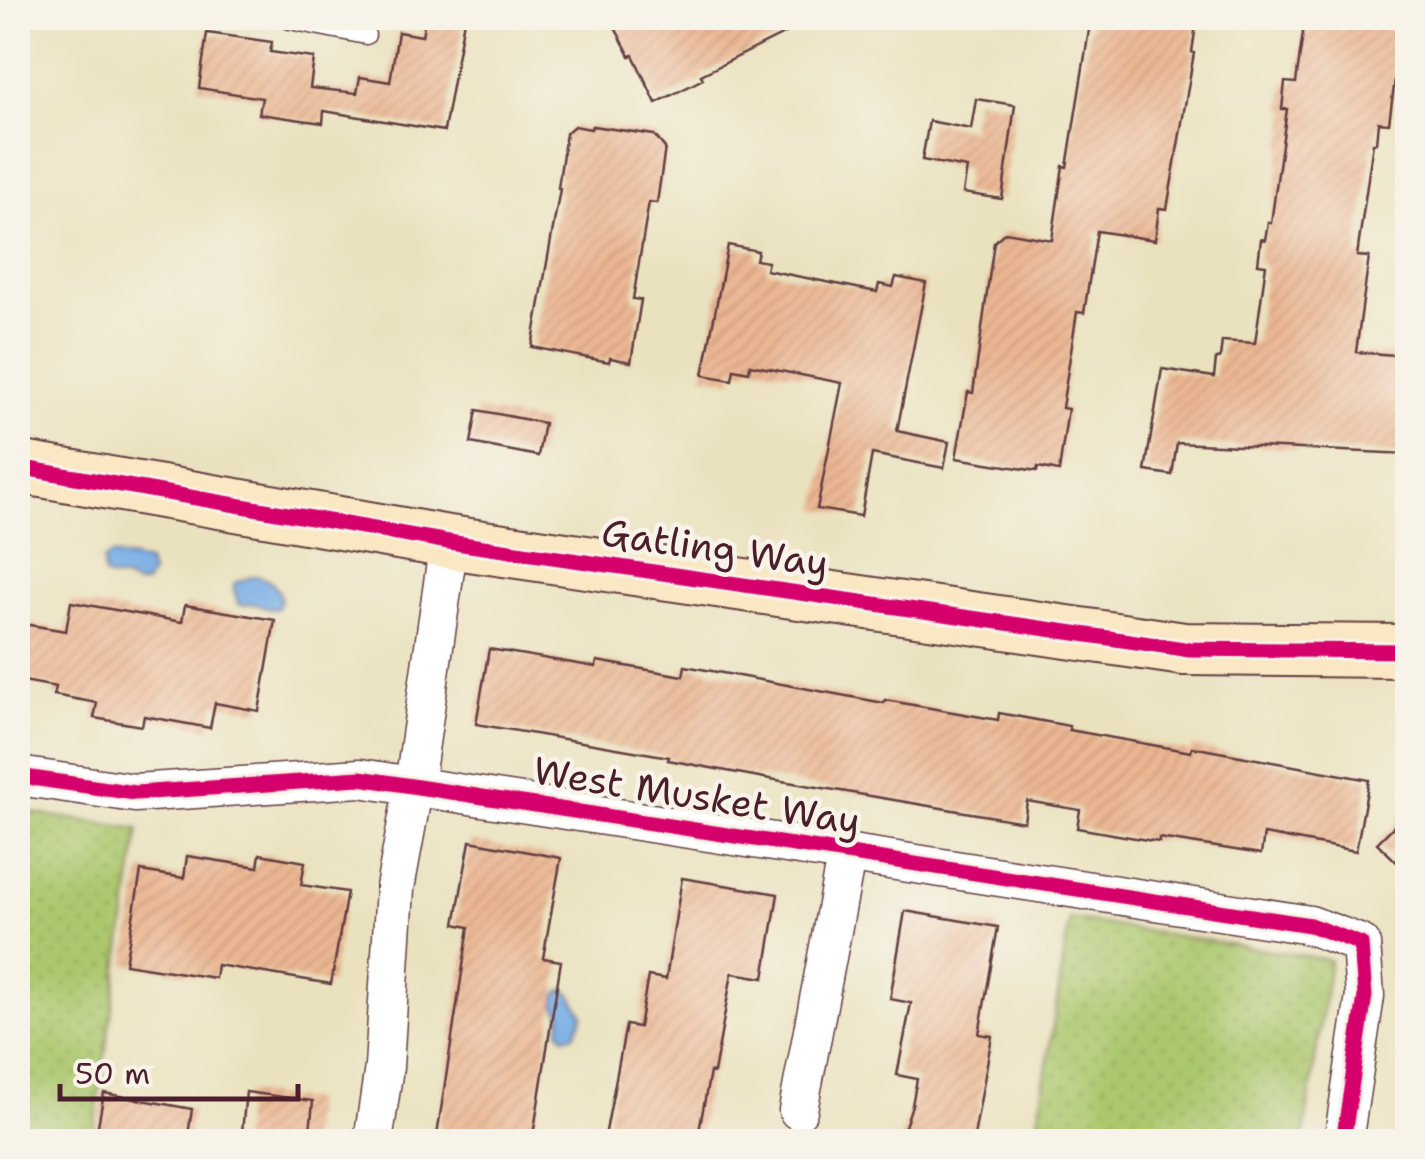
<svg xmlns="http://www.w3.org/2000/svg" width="1425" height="1159" font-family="'Shantell Sans',sans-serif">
<defs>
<pattern id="green-dots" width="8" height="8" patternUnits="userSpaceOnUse" patternTransform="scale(2.5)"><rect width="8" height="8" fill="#acc86e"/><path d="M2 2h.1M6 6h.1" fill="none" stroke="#96ab5f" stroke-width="1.8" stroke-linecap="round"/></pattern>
<pattern id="building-hatch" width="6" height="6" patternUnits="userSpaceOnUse" patternTransform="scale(2.5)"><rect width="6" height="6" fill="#ecb793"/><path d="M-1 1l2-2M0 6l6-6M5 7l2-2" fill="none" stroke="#cc9d7f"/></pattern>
</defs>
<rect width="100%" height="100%" fill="#f7f3e8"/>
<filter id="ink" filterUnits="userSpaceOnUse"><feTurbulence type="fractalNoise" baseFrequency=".01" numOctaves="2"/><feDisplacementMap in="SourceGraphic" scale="20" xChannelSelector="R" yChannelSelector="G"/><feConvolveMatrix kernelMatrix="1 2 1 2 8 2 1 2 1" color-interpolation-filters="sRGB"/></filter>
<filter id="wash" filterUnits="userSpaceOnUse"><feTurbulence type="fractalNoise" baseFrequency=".0048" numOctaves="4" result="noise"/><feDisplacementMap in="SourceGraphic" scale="40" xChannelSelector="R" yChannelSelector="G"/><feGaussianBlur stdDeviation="2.25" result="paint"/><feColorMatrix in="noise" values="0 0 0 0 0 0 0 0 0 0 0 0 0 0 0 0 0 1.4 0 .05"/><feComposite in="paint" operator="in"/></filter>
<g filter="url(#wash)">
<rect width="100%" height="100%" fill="#eae2bf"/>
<g fill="url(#green-dots)" stroke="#7b744c" stroke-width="2.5">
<path d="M26 812 139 829 92 1141H18V853Z"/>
<path d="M1070 919 1330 960 1303 1141H1035Z"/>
</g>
<g fill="#77ade5" stroke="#606688" stroke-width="2.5">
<path d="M112 555 148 562 151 573 145 584 135 585C122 574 114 581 104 575L103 561Z"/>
<path d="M255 576C271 579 286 591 278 608 267 611 264 605 255 604 248 603 245 607 238 604 230 578 232 584 255 576Z"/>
<path d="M562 990 570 993 583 1015 576 1032 572 1036H564L559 1030 562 1015 555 1004 557 995Z"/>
</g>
<g id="blocks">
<g fill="url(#building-hatch)">
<path d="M425 18 464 20 444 131 324 111 323 123 259 114 262 98 199 88 207 33 272 42 270 52 314 58 310 88 357 93 360 77 390 82 398 32 422 36Z"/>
<path d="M610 18H816L701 75 703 79 656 103 633 55 630 56Z"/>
<path d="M1091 18H1197L1192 52 1194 53 1167 209 1159 208 1155 240 1097 231 1084 313 1077 312 1062 408 1068 409 1059 471 1038 467 1037 471 956 458 968 392 973 393 994 242 1005 232 1052 240 1063 166 1067 167Z"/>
<path d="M1305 18H1361L1408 24V51L1399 50 1389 123 1378 122 1376 143H1373L1357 256 1369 257 1356 352 1408 356 1407 454 1177 443 1172 475 1145 471 1162 369 1214 377 1216 359 1220 358 1222 341 1255 343 1266 265 1258 264 1261 239 1265 240 1268 222 1271 223 1287 109H1282L1285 82 1296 83Z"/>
<path d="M976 99 1015 105 1002 199 963 193 967 168 922 160 929 121 971 129Z"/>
<path d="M574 126 591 129 592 126 654 135 665 148 657 203 649 202 633 299 641 300 631 362 610 358 609 362 532 347 560 189 558 188 566 133Z"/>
<path d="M728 245 758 251 756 260 768 262 766 270 877 292 879 284 893 287 896 277 926 283 897 431 949 442 944 468 872 454 861 516 817 509 842 383 750 365 749 372 734 369 732 380 703 375Z"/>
<path d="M477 410 544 423 538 456 471 443Z"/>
<path d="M71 602 182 622 185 605 275 620 259 711 215 703 210 728 144 716 142 726 94 718 97 703 54 695 56 687 18 680V623L66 631Z"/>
<path d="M489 649 596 667 597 661 683 676 685 666 884 703 885 700 998 720 999 713 1069 726V730L1191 752 1192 747 1369 780 1356 851 1264 834 1261 854 1159 838V842L1077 828 1080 810 1027 801 1024 822 770 779 668 760 669 757 476 724Z"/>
<path d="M1408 812V873L1377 843Z"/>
<path d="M470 841 561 858 543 958 561 961 532 1142H436L469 927 455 924Z"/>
<path d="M260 854 305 862 301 885 347 892 331 984 217 965 215 978 125 964 141 871 184 878 187 856 258 867Z"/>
<path d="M682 878 778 894 764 978 732 973 714 1073 710 1072 697 1142H604L626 1025 639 1027 648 976 666 979Z"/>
<path d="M905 911 998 927 979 1034 992 1036 973 1142H900L912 1105 917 1079 897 1075 911 1003 890 999Z"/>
<path d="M246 1092 313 1101 309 1142H241Z"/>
<path d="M104 1093 192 1109 187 1142H95Z"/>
</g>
</g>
</g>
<g filter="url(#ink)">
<use href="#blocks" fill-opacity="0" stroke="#623c41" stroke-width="2.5"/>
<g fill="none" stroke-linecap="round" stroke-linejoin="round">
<defs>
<path id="lane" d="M291 18 290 20 366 35"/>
<g id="street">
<path d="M18 776 135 793 360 778 1310 925 1361 944 1365 996 1343 1142"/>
<path d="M798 1110 847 852"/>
<path d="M373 1142 384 1067 395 888 414 785 449 542"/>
</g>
<path id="secondary" d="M18 467 449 542 1184 649 1408 651"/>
</defs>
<use href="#lane" stroke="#623c41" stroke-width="21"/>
<use href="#street" stroke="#623c41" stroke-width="41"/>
<use href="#secondary" stroke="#623c41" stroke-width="56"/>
<use href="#lane" stroke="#fff" stroke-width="18"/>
<use href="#street" stroke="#fff" stroke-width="38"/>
<use href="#secondary" stroke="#fae7c3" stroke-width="52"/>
<defs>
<g id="cycleway">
<path d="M18 467 449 542 1184 649 1408 651"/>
<path d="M18 776 135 793 360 778 1310 925 1361 944 1365 996 1343 1142"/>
</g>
</defs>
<use href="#cycleway" stroke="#f7f3e8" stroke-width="21"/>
<use href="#cycleway" stroke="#d6006c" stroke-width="15"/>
</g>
</g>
<g text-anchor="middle" stroke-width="9" stroke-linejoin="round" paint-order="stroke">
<g font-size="38" fill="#4a1f2b" stroke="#f7f3e8">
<text transform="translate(715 548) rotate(8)" y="13">Gatling Way</text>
<text transform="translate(697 796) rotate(9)" y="13">West Musket Way</text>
</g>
</g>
<rect width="1425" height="1159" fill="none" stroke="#f7f3e8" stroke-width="60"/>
<path d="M60 1084v15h238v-15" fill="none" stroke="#4a1f2b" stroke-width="5"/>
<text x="75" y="1084" font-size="30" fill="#4a1f2b" stroke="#f7f3e8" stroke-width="8" paint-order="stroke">50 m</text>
</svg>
